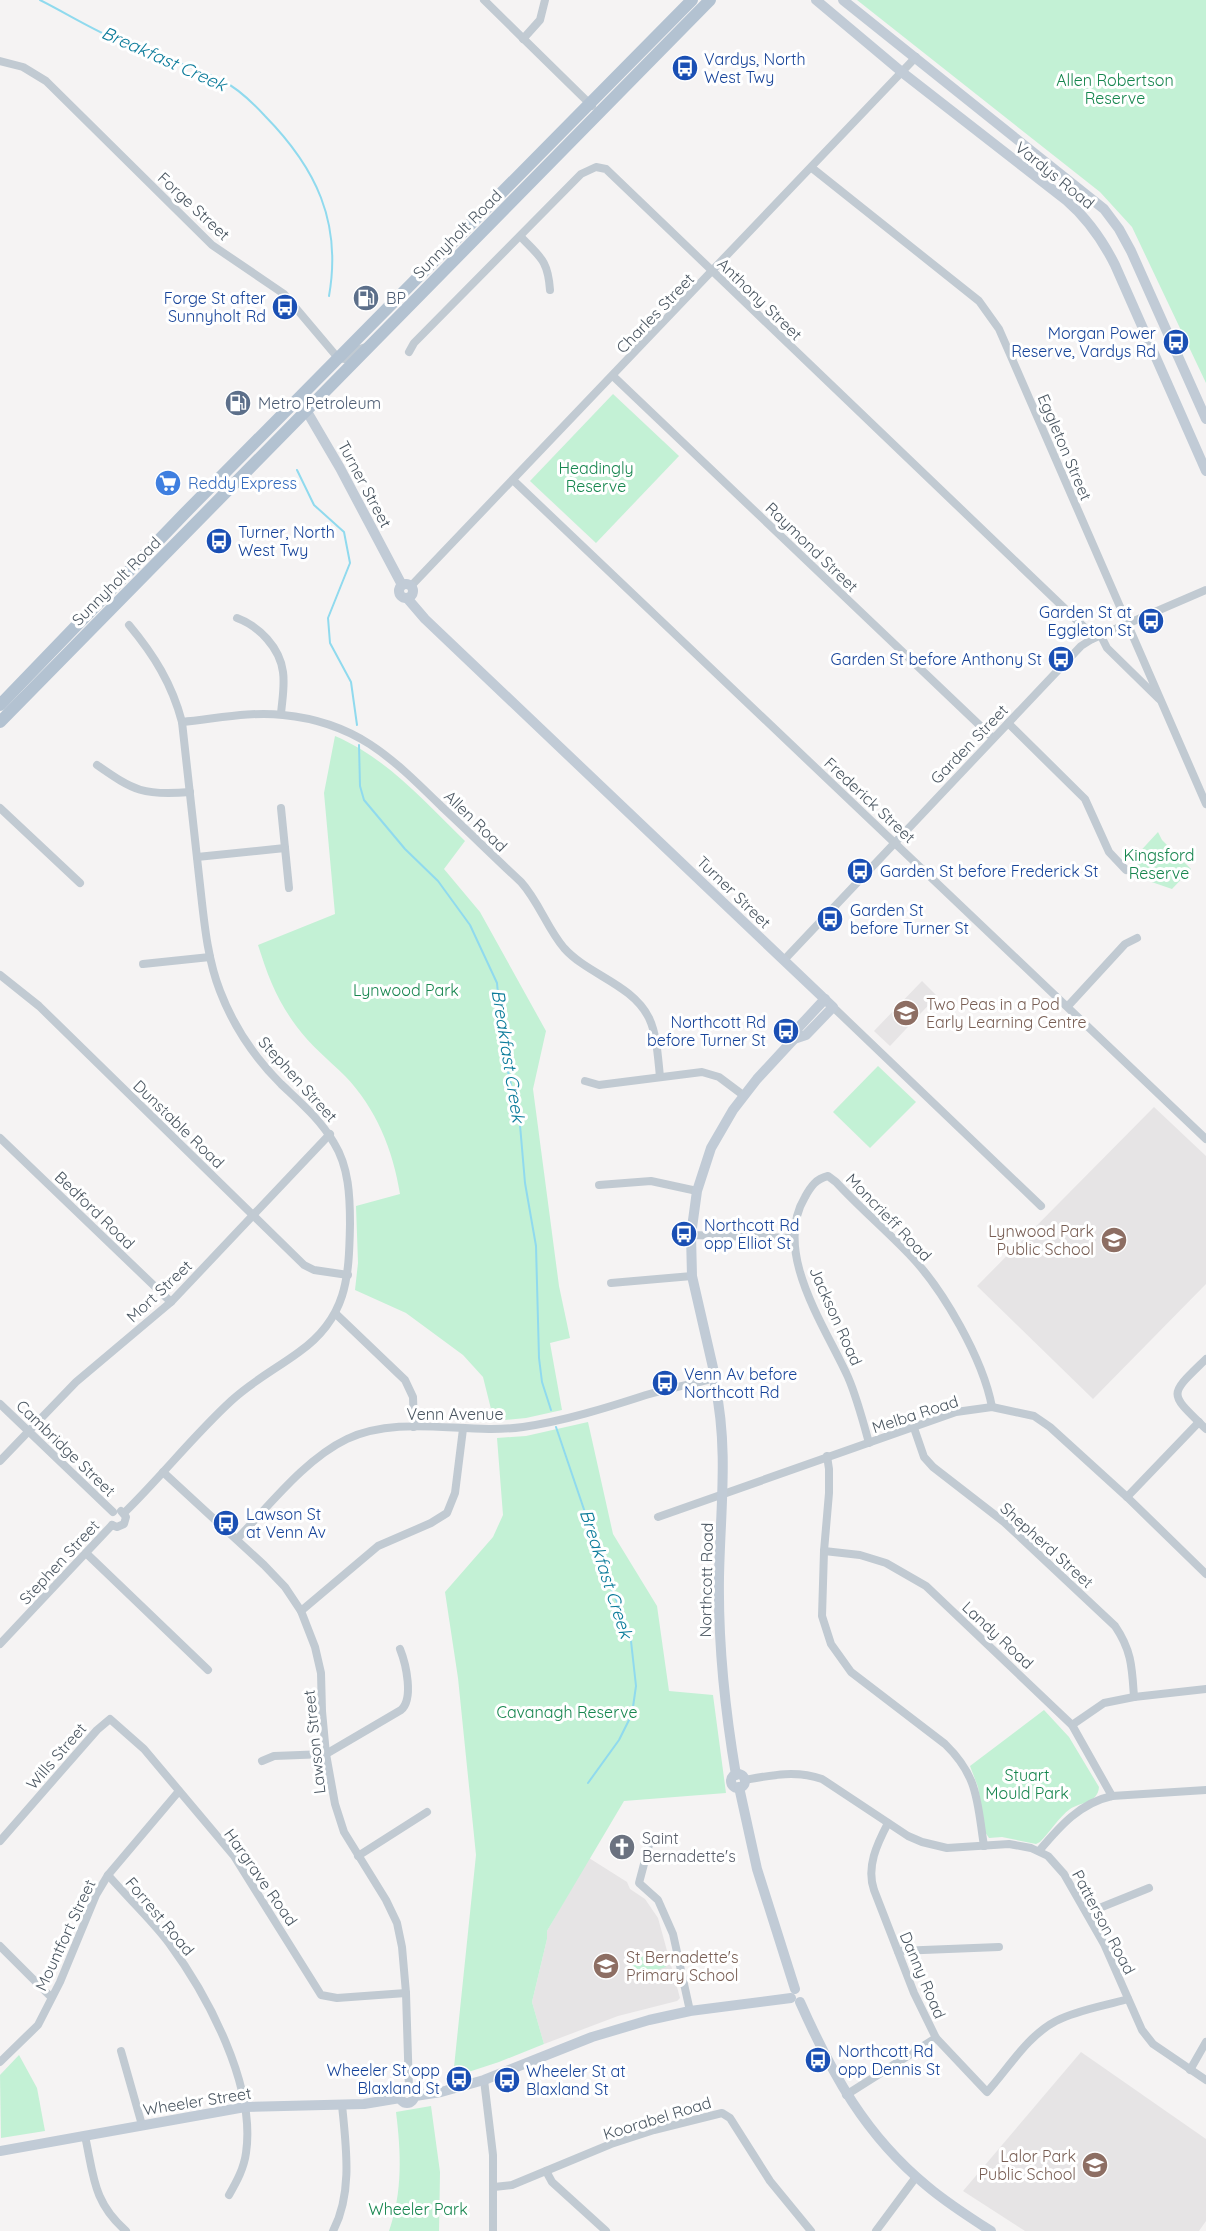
<svg xmlns="http://www.w3.org/2000/svg" width="1206" height="2231" font-family="Quicksand,sans-serif">
<rect width="100%" height="100%" fill="#f5f3f3"/>
<g fill="#e6e4e5">
<path d="M922 981 937 996 890 1046 874 1031Z"/>
<path d="M1154 1107 1206 1156V1284L1093 1399 977 1286Z"/>
<path d="M589 1858 627 1882 630 1889 645 1899 658 1918 680 1998 677 2001 618 2016 544 2044 532 2002 547 1939V1931Z"/>
<path d="M1081 2052 1206 2139V2221L1199 2231H1025L963 2191Z"/>
</g>
<g fill="#c3f1d5">
<path d="M857 0H1206V383L1132 227 1100 192Z"/>
<path d="M613 394 679 456 596 543 530 481Z"/>
<path d="M335 736C387 758 425 802 465 841L444 869 480 912 546 1031 533 1089 559 1286 570 1338 550 1343 562 1410 526 1418 494 1421 483 1377 463 1355 406 1313 355 1290 358 1263 356 1206 400 1194C393 1150 376 1108 345 1076 329 1060 310 1045 297 1027 276 999 268 976 258 945L335 914 324 793Z"/>
<path d="M1158 832 1162 840 1191 869 1172 889 1140 878 1142 873 1134 858Z"/>
<path d="M878 1066 916 1102 870 1148 833 1112Z"/>
<path d="M588 1422 613 1534 657 1606 669 1691 713 1695 726 1793 624 1801 547 1931V1939L532 2002 544 2044 499 2062 453 2077 476 1855 458 1678 445 1592 493 1537 503 1515 497 1438 526 1436Z"/>
<path d="M1044 1710 1069 1737 1099 1787C1098 1803 1081 1802 1070 1809 1059 1817 1050 1832 1040 1842L1036 1844 1002 1837 989 1838 985 1832 978 1787 970 1766Z"/>
<path d="M661 1951 666 1967 633 1978 628 1961Z"/>
<path d="M19 2055 37 2088 45 2131 1 2138 0 2075Z"/>
<path d="M431 2106 440 2172 439 2231H389C403 2192 401 2152 396 2112Z"/>
</g>
<g fill="none" stroke-linecap="round" stroke-linejoin="round">
<g stroke="#90daee" stroke-width="2">
<path d="M40 0C64 12 88 27 113 38 149 53 188 64 223 81 239 89 253 103 265 116 316 168 342 222 329 296"/>
<path d="M297 470 314 505 344 532 350 563 328 618 330 643 351 682 357 725"/>
<path d="M359 745 360 786 364 800 405 849 438 881 470 925 497 983 503 1049 520 1125 525 1183 536 1246 539 1358 542 1382 551 1410"/>
<path d="M556 1427 610 1586 626 1622 631 1641 636 1686 632 1714 619 1740 588 1783"/>
</g>
<g stroke="#c1cad2" stroke-width="8">
<path d="M484 0 592 106"/>
<path d="M523 39 540 20 545 0"/>
<path d="M0 61 23 67 46 81 212 245 284 294 338 358 345 359 353 351 366 347"/>
<path d="M812 168 979 301 999 329 1206 804"/>
<path d="M521 237C540 257 548 260 550 290"/>
<path d="M409 352 414 343 581 174 596 167 606 169 1084 627 1092 639"/>
<path d="M613 376 993 738"/>
<path d="M514 481 1206 1139"/>
<path d="M411 586 916 57"/>
<path d="M237 618C259 626 280 648 283 672 285 686 282 701 281 714"/>
<path d="M1101 636 1107 648 1159 699"/>
<path d="M182 722C215 719 250 711 283 715 356 722 391 757 441 806 468 831 494 857 521 882 539 902 547 928 564 948 588 975 632 984 649 1018 657 1035 658 1058 660 1077"/>
<path d="M1008 723 1085 799 1109 852 1126 870"/>
<path d="M97 765C134 791 144 796 190 792"/>
<path d="M0 808 80 883"/>
<path d="M281 808 289 888"/>
<path d="M197 857 285 848"/>
<path d="M784 960 1081 646 1092 639 1206 590"/>
<path d="M143 964 210 957"/>
<path d="M0 975 39 1006 304 1265 314 1270 348 1275"/>
<path d="M1068 1006 1125 944 1137 938"/>
<path d="M833 1007 1041 1206"/>
<path d="M585 1081 599 1085 702 1072 719 1077 743 1095"/>
<path d="M0 1138 171 1302"/>
<path d="M599 1185 651 1181 697 1191"/>
<path d="M691 1235 793 1238"/>
<path d="M611 1283 692 1276"/>
<path d="M336 1314 405 1380 413 1397 414 1427"/>
<path d="M1206 1359C1168 1396 1168 1392 1206 1429"/>
<path d="M0 1404 113 1512"/>
<path d="M914 1428 924 1457 933 1467 1004 1522 1115 1626C1132 1651 1132 1668 1134 1697"/>
<path d="M869 1443C863 1421 857 1398 848 1377 825 1326 772 1252 805 1197 811 1186 816 1179 828 1176L836 1182C859 1207 885 1229 909 1254 943 1289 983 1359 992 1407"/>
<path d="M827 1456 829 1469V1493L824 1551 822 1616 831 1644 851 1672 945 1744C979 1777 977 1802 984 1846"/>
<path d="M0 1461 76 1382 171 1302 330 1134"/>
<path d="M163 1472 264 1565 285 1587 301 1611 315 1647 321 1673 322 1711 326 1754 335 1804 344 1832 386 1900 397 1923 402 1947 406 1993 409 2089"/>
<path d="M1127 1497 1199 1422"/>
<path d="M124 1513C161 1477 193 1436 231 1401 251 1382 276 1369 299 1352 347 1318 349 1278 350 1224 350 1197 349 1167 334 1143 320 1119 301 1103 281 1084 255 1058 233 1025 220 991 207 958 204 920 200 885 194 831 188 776 182 722 172 684 154 655 129 625"/>
<path d="M658 1517 956 1412 992 1407 1034 1416 1050 1427 1127 1497 1206 1574"/>
<path d="M112 1525 117 1527 124 1524 126 1517 121 1511"/>
<path d="M237 1539C269 1506 305 1459 347 1439 401 1414 465 1435 523 1427 564 1421 606 1408 646 1395 666 1389 687 1385 707 1380"/>
<path d="M824 1551 860 1555 886 1563 926 1586 1072 1725 1112 1796"/>
<path d="M87 1554 208 1670"/>
<path d="M301 1611 378 1546 431 1523 447 1513 455 1493 463 1429"/>
<path d="M0 1644 112 1525"/>
<path d="M1072 1725 1104 1703 1134 1697 1206 1689"/>
<path d="M262 1761 274 1756 326 1754 401 1710C414 1699 406 1664 400 1649"/>
<path d="M745 1780C772 1775 796 1770 822 1779L908 1836 922 1842 947 1848 1009 1844 1031 1848 1048 1856 1064 1874 1104 1944 1142 2030 1153 2044 1206 2080"/>
<path d="M888 1823C877 1844 866 1867 874 1890L914 1993 936 2038 987 2092C1008 2069 1027 2036 1056 2021 1077 2010 1104 2006 1128 1999"/>
<path d="M0 1841 97 1730 110 1719 144 1749 234 1856 321 1995 337 1998 406 1993"/>
<path d="M649 1845 639 1883 658 1900 673 1934 690 2011"/>
<path d="M1039 1851C1060 1826 1080 1803 1112 1796L1206 1790"/>
<path d="M358 1856 427 1812"/>
<path d="M108 1875C128 1898 151 1919 169 1943 208 1996 256 2086 246 2153 244 2168 237 2181 229 2195"/>
<path d="M1087 1913 1149 1888"/>
<path d="M0 1946 51 1997"/>
<path d="M898 1951 999 1947"/>
<path d="M121 2051 142 2125"/>
<path d="M0 2062 38 2025 60 1982 96 1895 108 1875 179 1791"/>
<path d="M1190 2070 1206 2042"/>
<path d="M484 2080 493 2155V2231"/>
<path d="M846 2095 936 2038"/>
<path d="M85 2136C94 2177 93 2202 126 2231"/>
<path d="M546 2171 552 2182 606 2231"/>
<path d="M494 2187 512 2185 611 2144 654 2130 722 2113 730 2118 770 2181 811 2231"/>
<path d="M333 2231C353 2193 346 2146 342 2105"/>
<path d="M876 2231 916 2177"/>
</g>
<g stroke="#c1cbd6" stroke-width="10">
<path d="M816 0 903 73 1066 200C1088 219 1102 239 1115 265L1206 471"/>
<path d="M843 0 1104 209 1119 229 1131 251 1206 419"/>
<path d="M299 398 340 468 402 585"/>
<circle cx="406" cy="591" r="7"/>
<path d="M407 598 425 619 833 1007 806 1035 794 1039"/>
<path d="M714 1372 692 1276 691 1235 697 1191 711 1148 733 1110 757 1079 794 1039 798 1028 825 999"/>
<path d="M715 1385C729 1449 720 1513 719 1578 718 1644 725 1710 736 1775"/>
<circle cx="738" cy="1781" r="7"/>
<path d="M739 1787 757 1869 795 1989"/>
<path d="M800 2002C832 2074 865 2135 927 2186 947 2203 969 2217 991 2231"/>
<circle cx="407" cy="2096" r="7"/>
<path d="M415 2096 441 2092 484 2080 592 2037 649 2020 690 2011 791 1998"/>
<path d="M0 2151 245 2107 364 2104 400 2098"/>
</g>
<g stroke="#b3c2d1" stroke-width="12">
<path d="M0 705 184 514 692 0"/>
<path d="M0 722 710 0"/>
</g>
</g>
<defs>
<symbol id="bus-disc" viewBox="-11 -11 22 22"><circle r="9.5" fill="#1a4fb4" stroke="#fff"/><path d="M-5-6H5V4H4V6H2V4H-2V6H-4V4H-5ZM-3.5-4V0h7V-4ZM-3.5 1.2v1.5H-2V1.2ZM2 1.2v1.5H3.5V1.2Z" fill="#fff"/></symbol>
<symbol id="fuel-disc" viewBox="-11 -11 22 22"><circle r="9.5" fill="#5c6f8a" stroke="#fff"/><path d="M-5.5-6h7V0h2V4h1.3V-2.5L3-4.5l.8-.8L6-3V5H2.5V1h-1V6h-7ZM-4.2-4.7v3.2H.2V-4.7Z" fill="#fff"/></symbol>
<symbol id="supermarket-disc" viewBox="-11 -11 22 22"><circle r="9.5" fill="#3f7fe0" stroke="#fff"/><path d="M-6-5.5h2.5l.6 2H6L4.5 2H-2.5L-4.4-4H-6ZM-1.5 3.2a1.3 1.3 0 1 0 .1 0ZM3 3.2a1.3 1.3 0 1 0 .1 0Z" fill="#fff"/></symbol>
<symbol id="school-disc" viewBox="-11 -11 22 22"><circle r="9.5" fill="#8d6e63" stroke="#fff"/><path d="M0-5L7-2L0 1L-7-2ZM-4 1L0 2.5L4 1V4Q0 6-4 4Z" fill="#fff"/></symbol>
<symbol id="church-disc" viewBox="-11 -11 22 22"><circle r="9.5" fill="#6b7280" stroke="#fff"/><path d="M-1.2-6h2.4v3.5h3.3v2.4h-3.3V6h-2.4V-.1h-3.3v-2.4h3.3Z" fill="#fff"/></symbol>
</defs>
<g fill-rule="evenodd">
<use href="#bus-disc" x="670" y="53" width="30" height="30"/>
<use href="#fuel-disc" x="351" y="283" width="30" height="30"/>
<use href="#bus-disc" x="270" y="292" width="30" height="30"/>
<use href="#bus-disc" x="1161" y="327" width="30" height="30"/>
<use href="#fuel-disc" x="223" y="388" width="30" height="30"/>
<use href="#supermarket-disc" x="153" y="468" width="30" height="30"/>
<use href="#bus-disc" x="204" y="526" width="30" height="30"/>
<use href="#bus-disc" x="1136" y="606" width="30" height="30"/>
<use href="#bus-disc" x="1046" y="644" width="30" height="30"/>
<use href="#bus-disc" x="845" y="856" width="30" height="30"/>
<use href="#bus-disc" x="815" y="904" width="30" height="30"/>
<use href="#school-disc" x="891" y="998" width="30" height="30"/>
<use href="#bus-disc" x="771" y="1016" width="30" height="30"/>
<use href="#bus-disc" x="669" y="1219" width="30" height="30"/>
<use href="#school-disc" x="1099" y="1225" width="30" height="30"/>
<use href="#bus-disc" x="650" y="1368" width="30" height="30"/>
<use href="#bus-disc" x="211" y="1508" width="30" height="30"/>
<use href="#church-disc" x="607" y="1832" width="30" height="30"/>
<use href="#school-disc" x="591" y="1951" width="30" height="30"/>
<use href="#bus-disc" x="803" y="2045" width="30" height="30"/>
<use href="#bus-disc" x="444" y="2064" width="30" height="30"/>
<use href="#bus-disc" x="492" y="2065" width="30" height="30"/>
<use href="#school-disc" x="1080" y="2150" width="30" height="30"/>
</g>
<g text-anchor="middle" stroke-width="6" stroke-linejoin="round" paint-order="stroke">
<g font-size="16" fill="#164399" stroke="#fff" text-anchor="start">
<text x="704" y="65">Vardys, North<tspan x="704" dy="18">West Twy</tspan></text>
<text x="266" y="304" text-anchor="end">Forge St after<tspan x="266" dy="18">Sunnyholt Rd</tspan></text>
<text x="1156" y="339" text-anchor="end">Morgan Power<tspan x="1156" dy="18">Reserve, Vardys Rd</tspan></text>
<text x="238" y="538">Turner, North<tspan x="238" dy="18">West Twy</tspan></text>
<text x="1132" y="618" text-anchor="end">Garden St at<tspan x="1132" dy="18">Eggleton St</tspan></text>
<text x="1042" y="665" text-anchor="end">Garden St before Anthony St</text>
<text x="880" y="877">Garden St before Frederick St</text>
<text x="850" y="916">Garden St<tspan x="850" dy="18">before Turner St</tspan></text>
<text x="766" y="1028" text-anchor="end">Northcott Rd<tspan x="766" dy="18">before Turner St</tspan></text>
<text x="704" y="1231">Northcott Rd<tspan x="704" dy="18">opp Elliot St</tspan></text>
<text x="684" y="1380">Venn Av before<tspan x="684" dy="18">Northcott Rd</tspan></text>
<text x="246" y="1520">Lawson St<tspan x="246" dy="18">at Venn Av</tspan></text>
<text x="838" y="2057">Northcott Rd<tspan x="838" dy="18">opp Dennis St</tspan></text>
<text x="440" y="2076" text-anchor="end">Wheeler St opp<tspan x="440" dy="18">Blaxland St</tspan></text>
<text x="526" y="2077">Wheeler St at<tspan x="526" dy="18">Blaxland St</tspan></text>
</g>
<g font-size="16" fill="#17864f" stroke="#fff">
<text x="1115" y="86">Allen Robertson<tspan x="1115" dy="18">Reserve</tspan></text>
<text x="596" y="474">Headingly<tspan x="596" dy="18">Reserve</tspan></text>
<text x="1159" y="861">Kingsford<tspan x="1159" dy="18">Reserve</tspan></text>
<text x="406" y="996">Lynwood Park</text>
<text x="567" y="1718">Cavanagh Reserve</text>
<text x="1027" y="1781">Stuart<tspan x="1027" dy="18">Mould Park</tspan></text>
<text x="418" y="2215">Wheeler Park</text>
</g>
<g font-size="16" fill="#4a5661" stroke="#fff">
<text transform="translate(1055 175) rotate(39)" y="6">Vardys Road</text>
<text transform="translate(194 206) rotate(43)" y="6">Forge Street</text>
<text transform="translate(457 234) rotate(-45)" y="6">Sunnyholt Road</text>
<text transform="translate(760 299) rotate(44)" y="6">Anthony Street</text>
<text transform="translate(655 313) rotate(-46)" y="6">Charles Street</text>
<text transform="translate(1065 447) rotate(67)" y="6">Eggleton Street</text>
<text transform="translate(365 484) rotate(62)" y="6">Turner Street</text>
<text transform="translate(812 547) rotate(44)" y="6">Raymond Street</text>
<text transform="translate(116 581) rotate(-45)" y="6">Sunnyholt Road</text>
<text transform="translate(969 744) rotate(-46)" y="6">Garden Street</text>
<text transform="translate(870 800) rotate(43)" y="6">Frederick Street</text>
<text transform="translate(476 821) rotate(44)" y="6">Allen Road</text>
<text transform="translate(734 892) rotate(44)" y="6">Turner Street</text>
<text transform="translate(298 1079) rotate(48)" y="6">Stephen Street</text>
<text transform="translate(179 1124) rotate(44)" y="6">Dunstable Road</text>
<text transform="translate(95 1210) rotate(44)" y="6">Bedford Road</text>
<text transform="translate(889 1217) rotate(46)" y="6">Moncrieff Road</text>
<text transform="translate(159 1291) rotate(-43)" y="6">Mort Street</text>
<text transform="translate(836 1316) rotate(66)" y="6">Jackson Road</text>
<text x="455" y="1420">Venn Avenue</text>
<text transform="translate(915 1414) rotate(-18)" y="6">Melba Road</text>
<text transform="translate(66 1448) rotate(44)" y="6">Cambridge Street</text>
<text transform="translate(1047 1545) rotate(42)" y="6">Shepherd Street</text>
<text transform="translate(59 1562) rotate(-47)" y="6">Stephen Street</text>
<text transform="translate(706 1580) rotate(-89)" y="6">Northcott Road</text>
<text transform="translate(998 1635) rotate(43)" y="6">Landy Road</text>
<text transform="translate(314 1742) rotate(-96)" y="6">Lawson Street</text>
<text transform="translate(56 1756) rotate(-49)" y="6">Wills Street</text>
<text transform="translate(261 1877) rotate(55)" y="6">Hargrave Road</text>
<text transform="translate(160 1916) rotate(50)" y="6">Forrest Road</text>
<text transform="translate(1104 1922) rotate(62)" y="6">Patterson Road</text>
<text transform="translate(65 1935) rotate(-65)" y="6">Mountfort Street</text>
<text transform="translate(923 1975) rotate(67)" y="6">Danny Road</text>
<text transform="translate(197 2101) rotate(-9)" y="6">Wheeler Street</text>
<text transform="translate(657 2118) rotate(-17)" y="6">Koorabel Road</text>
</g>
<g font-size="16" fill="#4e5e75" stroke="#fff" text-anchor="start">
<text x="386" y="304">BP</text>
<text x="258" y="409">Metro Petroleum</text>
</g>
<g font-size="16" fill="#366cbe" stroke="#fff" text-anchor="start">
<text x="188" y="489">Reddy Express</text>
</g>
<g font-size="16" fill="#785e54" stroke="#fff" text-anchor="start">
<text x="926" y="1010">Two Peas in a Pod<tspan x="926" dy="18">Early Learning Centre</tspan></text>
<text x="1094" y="1237" text-anchor="end">Lynwood Park<tspan x="1094" dy="18">Public School</tspan></text>
<text x="626" y="1963">St Bernadette's<tspan x="626" dy="18">Primary School</tspan></text>
<text x="1076" y="2162" text-anchor="end">Lalor Park<tspan x="1076" dy="18">Public School</tspan></text>
</g>
<g font-size="16" fill="#5b616d" stroke="#fff" text-anchor="start">
<text x="642" y="1844">Saint<tspan x="642" dy="18">Bernadette's</tspan></text>
</g>
<g font-size="18" font-style="italic" fill="#0c7c9b" stroke="#fff">
<text transform="translate(164 59) rotate(24)" y="6">Breakfast Creek</text>
<text transform="translate(508 1056) rotate(81)" y="6">Breakfast Creek</text>
<text transform="translate(606 1574) rotate(72)" y="6">Breakfast Creek</text>
</g>
</g>
</svg>
